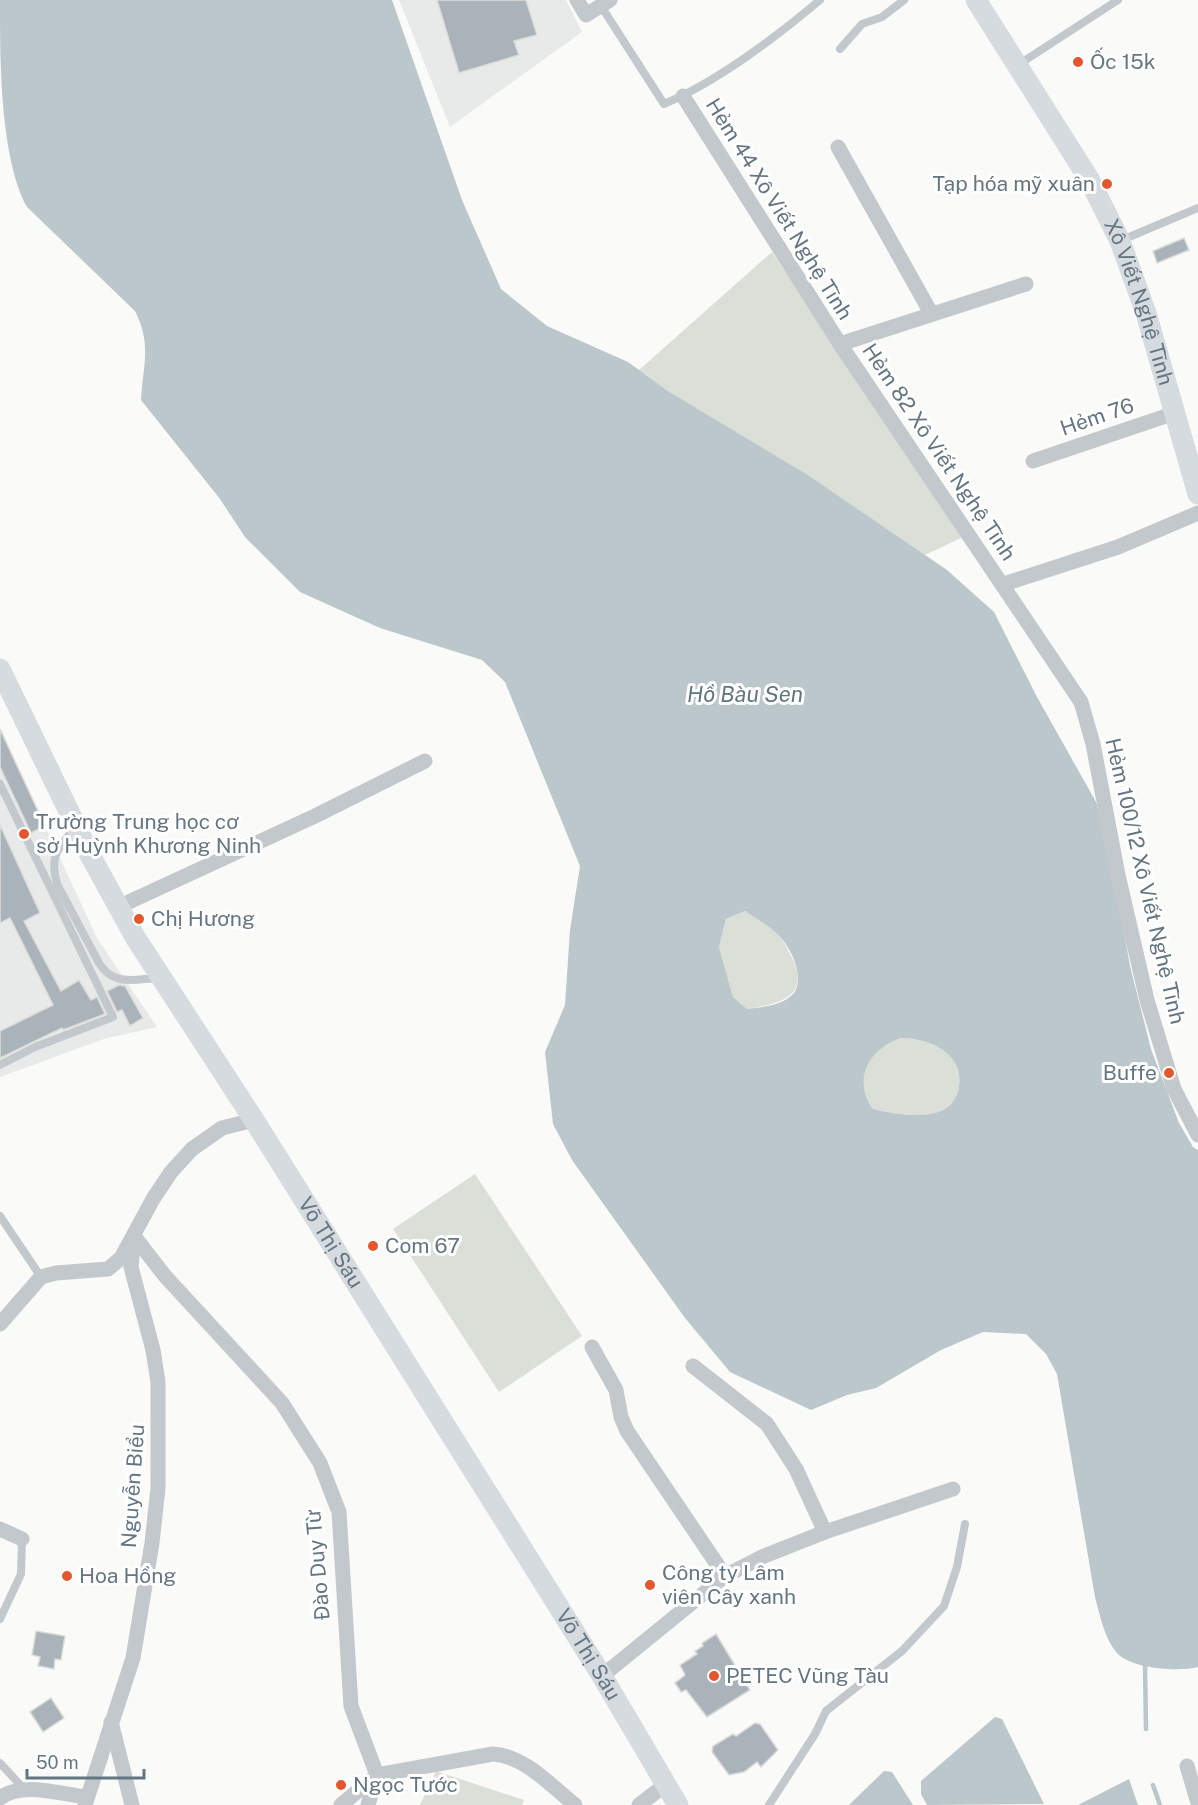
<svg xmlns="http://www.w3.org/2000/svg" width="1198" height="1805" font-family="'Public Sans',sans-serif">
<rect width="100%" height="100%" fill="#fafaf8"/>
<g fill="#e8e9e9">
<path d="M399 0H566L582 32 450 127Z"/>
<path d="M0 729 97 938 157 1027 104 1039 0 1077Z"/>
</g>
<g fill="#dadfd7">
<path d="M772 252 965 536 925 555 808 475 668 391 639 370Z"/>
<path d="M745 911C756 919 770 926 779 936 784 941 788 950 791 956 813 996 779 1004 747 1009L733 997 719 947 726 919Z"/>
<path d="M901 1038C929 1038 964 1053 959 1086 959 1092 954 1102 949 1106 933 1121 892 1114 873 1109 852 1078 869 1049 901 1038Z"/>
<path d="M475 1174 582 1336 499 1392 393 1229Z"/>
<path d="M436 1771 524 1800 522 1805H420Z"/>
</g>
<g fill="#bbc7cb" fill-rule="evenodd">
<path d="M0 0H392L462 200 501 289 547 326 628 362 668 391 808 475 947 570 994 612 1037 697 1096 802 1108 841 1130 966 1151 1049 1179 1123 1193 1147 1198 1150V1667C1179 1672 1131 1669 1117 1653 1104 1638 1100 1615 1095 1597L1057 1374 1046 1354 1026 1334 983 1332 941 1350 876 1388 847 1395 811 1410 730 1372 685 1318 572 1160 553 1124 545 1052 565 1005 570 930 580 866 505 682 482 660 380 628 300 592 245 537 220 499 141 400C143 364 152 345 135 311L27 207C0 158 0 59 0 0ZM745 911C756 919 770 926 779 936 791 947 807 981 792 995 781 1006 761 1007 747 1009L733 997 719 947 726 919ZM901 1038C929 1038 964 1053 959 1086 959 1092 954 1102 949 1106 933 1121 892 1114 873 1109 852 1079 869 1049 901 1038Z"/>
<path d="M995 1717 1002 1719 1044 1804 927 1805 921 1794V1781Z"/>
<path d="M884 1771 892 1772 913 1805H849Z"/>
<path d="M1129 1779 1138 1805H1077H1078Z"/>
</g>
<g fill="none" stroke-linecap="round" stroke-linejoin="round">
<g stroke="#bbc7cb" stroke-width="4.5">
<path d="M1145 1665 1146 1729"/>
<path d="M1153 1785 1160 1805"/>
</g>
</g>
<g fill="#aab3b9" stroke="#dcdcda" stroke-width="1.5">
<path d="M437 0H526L537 35 514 41 519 55 459 73Z"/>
<path d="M1184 238 1189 250 1157 263 1153 251Z"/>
<path d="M0 729 45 826 31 833 0 767Z"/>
<path d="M0 825 40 913 24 921 61 991 79 980 91 1000 97 997 105 1014 63 1030 62 1028 0 1058V1031L53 1005 10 918 0 923Z"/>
<path d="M119 985 125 986 143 1018 130 1026 122 1010 117 1012 107 991Z"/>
<path d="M36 1631 65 1636 61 1660 55 1659 54 1669 38 1666 40 1657 32 1655Z"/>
<path d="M716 1634 750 1690 707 1717 686 1690 681 1692 675 1683 685 1675 680 1665 697 1654 695 1651 703 1646 702 1643Z"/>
<path d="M51 1698 64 1718 43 1732 30 1712Z"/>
<path d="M755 1723 760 1724 778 1750 761 1767 757 1762 744 1772 729 1775 712 1752 713 1746 733 1734 736 1736Z"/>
</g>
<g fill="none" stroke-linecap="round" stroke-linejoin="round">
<g stroke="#c3c8cc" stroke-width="8">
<path d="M601 6 664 104C717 82 776 37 820 0"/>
<path d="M840 49 862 24 882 17 904 0"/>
<path d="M1018 65 1118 0"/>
<path d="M1122 240 1198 208"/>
<path d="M0 784 113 1017 35 1047 0 1065"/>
<path d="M75 827C58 849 49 856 57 884L99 963C114 987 134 979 159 978"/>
<path d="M0 1216 41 1277"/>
<path d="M0 1619 21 1574 22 1539"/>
<path d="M0 1763 24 1789"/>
<path d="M769 1805 815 1734 826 1711 902 1651 944 1606 957 1567 965 1524"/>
</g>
<g stroke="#c3c8cc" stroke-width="15">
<path d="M577 0 586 15 610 0"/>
<path d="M683 96 840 344 1081 702 1093 744 1118 875 1147 1000 1174 1089 1198 1135"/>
<path d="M838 147 931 313"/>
<path d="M840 344 1026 284"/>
<path d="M1033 461 1175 413"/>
<path d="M1004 584 1118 547 1198 513"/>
<path d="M118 907 315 816 425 761"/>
<path d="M134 1236 165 1276 282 1403 320 1463 339 1512 351 1706 377 1775 368 1805"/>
<path d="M0 1324 41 1277 56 1273 108 1269 121 1258 153 1199 171 1172 192 1149 222 1128 254 1120"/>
<path d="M592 1347 616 1390 621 1417 627 1431 725 1576"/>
<path d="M693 1366 767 1424 796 1469 825 1532"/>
<path d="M0 1529 22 1539"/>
<path d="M602 1676 725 1576 764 1556 825 1532 953 1489"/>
<path d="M111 1722 132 1805"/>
<path d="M1187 1766 1198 1803"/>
<path d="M0 1798C22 1781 60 1794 86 1797"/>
<path d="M85 1805 133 1658 152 1543 158 1488V1382L153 1350 131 1267 134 1236"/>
<path d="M341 1805 377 1775 493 1754C525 1756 551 1786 575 1805"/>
<path d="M639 1805 665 1785"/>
</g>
<g stroke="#d6dbdf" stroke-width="21">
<path id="s1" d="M976 0 1089 179 1120 241 1146 313 1198 494"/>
<path id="s2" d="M0 669 90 855 135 937 254 1120 602 1676 678 1805"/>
</g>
</g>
<g fill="#e4572e" stroke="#fff" stroke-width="2">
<circle cx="1078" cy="62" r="6"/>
<circle cx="1107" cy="184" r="6"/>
<circle cx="24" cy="834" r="6"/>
<circle cx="139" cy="919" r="6"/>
<circle cx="1169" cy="1073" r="6"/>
<circle cx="373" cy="1246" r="6"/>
<circle cx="67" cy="1576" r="6"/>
<circle cx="650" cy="1585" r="6"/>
<circle cx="714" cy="1676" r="6"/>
<circle cx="341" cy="1785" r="6"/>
</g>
<g text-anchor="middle" stroke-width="6" stroke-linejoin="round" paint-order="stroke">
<g font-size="21" fill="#657683" stroke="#fff" text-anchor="start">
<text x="1090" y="69">Ốc 15k</text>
<text x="1095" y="191" text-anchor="end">Tạp hóa mỹ xuân</text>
<text x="36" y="829">Trường Trung học cơ<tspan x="36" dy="24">sở Huỳnh Khương Ninh</tspan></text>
<text x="151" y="926">Chị Hương</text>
<text x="1157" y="1080" text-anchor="end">Buffe</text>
<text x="385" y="1253">Com 67</text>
<text x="662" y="1580">Công ty Lâm<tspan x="662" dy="24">viên Cây xanh</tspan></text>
<text x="79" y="1583">Hoa Hồng</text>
<text x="726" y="1683">PETEC Vũng Tàu</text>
<text x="353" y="1792">Ngọc Tước</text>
</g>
<g font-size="21" fill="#657683" stroke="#fff">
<text transform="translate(779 209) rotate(58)" y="7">Hẻm 44 Xô Viết Nghệ Tĩnh</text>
<text dy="7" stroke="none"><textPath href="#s1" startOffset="345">Xô Viết Nghệ Tĩnh</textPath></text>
<text transform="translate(1097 417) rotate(-19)" y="7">Hẻm 76</text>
<text transform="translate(939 452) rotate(56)" y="7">Hẻm 82 Xô Viết Nghệ Tĩnh</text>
<text transform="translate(1145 881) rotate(77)" y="7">Hẻm 100/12 Xô Viết Nghệ Tĩnh</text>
<text dy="7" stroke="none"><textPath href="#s2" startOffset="663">Võ Thị Sáu</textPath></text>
<text transform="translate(133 1486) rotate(-86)" y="7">Nguyễn Biểu</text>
<text transform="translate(318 1565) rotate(-95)" y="7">Đào Duy Từ</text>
<text dy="7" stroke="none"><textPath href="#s2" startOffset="1149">Võ Thị Sáu</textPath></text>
</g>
<g font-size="22" font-style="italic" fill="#60757c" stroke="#fff">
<text x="745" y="702">Hồ Bàu Sen</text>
</g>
</g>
<path d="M27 1769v9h117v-9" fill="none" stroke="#657683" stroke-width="3"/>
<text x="36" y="1769" font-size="18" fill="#657683" stroke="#ffffff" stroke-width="4.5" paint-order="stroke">50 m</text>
</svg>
